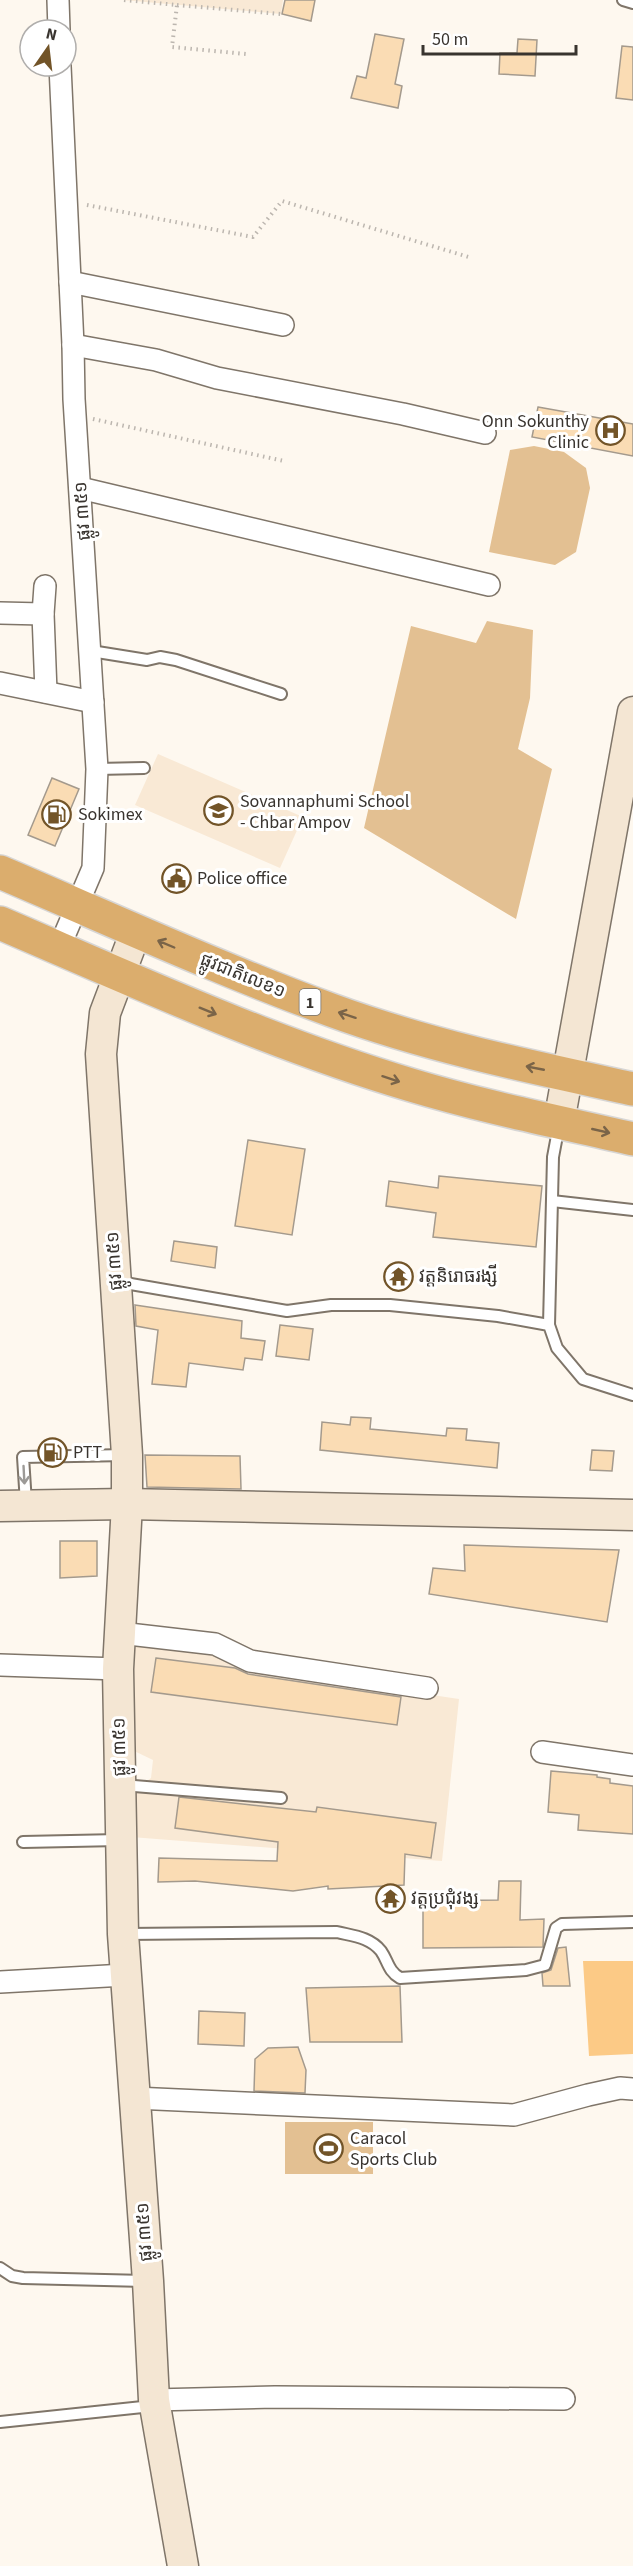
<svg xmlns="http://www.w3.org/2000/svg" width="633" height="2566" font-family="'Source Sans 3','Noto Sans Khmer',sans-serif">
<rect width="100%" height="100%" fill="#fef8ef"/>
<g fill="#f9e9d5">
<path d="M123 0H283L281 14Z"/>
<path d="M158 754 303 817 280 868 135 805Z"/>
<path d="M129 1644 215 1651 243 1667 459 1699 442 1861 131 1837V1793L151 1778 153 1760 130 1749Z"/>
</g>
<g fill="#e3c092">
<path d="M534 446 564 452 586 468 590 488 576 552 555 565 489 552 510 450Z"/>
<path d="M487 621 533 630 530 698 518 749 552 769 516 919 364 828 411 626 476 643Z"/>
<rect x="285" y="2122" width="88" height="52"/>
</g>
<path fill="#fcca86" d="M583 1961H633V2054L589 2056Z"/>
<g fill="#fadcb4" stroke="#a49a8d" stroke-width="1.5">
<path d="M285 0H315L311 21 282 14Z"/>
<path d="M375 34 404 39 395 84 402 86 398 108 351 98 357 76 366 78Z"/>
<path d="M518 39 537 40 535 76 499 74 500 53H517Z"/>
<path d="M622 46 633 47V100L616 98Z"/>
<path d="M538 407 633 424V456L532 437Z"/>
<path d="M52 778 79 789 55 846 28 835Z"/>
<path d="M248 1140 305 1149 292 1235 235 1226Z"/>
<path d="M439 1176 542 1186 536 1247 433 1237 436 1213 386 1206 389 1181 438 1188Z"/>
<path d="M174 1241 217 1247 215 1268 171 1261Z"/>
<path d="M135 1305 242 1321 241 1338 265 1341 262 1360 245 1358 243 1370 189 1363 186 1387 152 1384 158 1330 136 1326Z"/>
<path d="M280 1325 313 1329 309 1360 276 1356Z"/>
<path d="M351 1417 371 1418 370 1429 403 1432 446 1436 447 1428 467 1429 466 1440 499 1443 497 1468 320 1450 322 1422 350 1425Z"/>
<path d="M592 1450 614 1451 612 1471 590 1470Z"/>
<path d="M145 1455 240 1456 241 1489 147 1487Z"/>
<path d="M60 1541H97V1576L60 1578Z"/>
<path d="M464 1545 619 1550 607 1622 429 1594 433 1568 465 1571Z"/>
<path d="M156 1658 235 1668 248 1674 401 1697 397 1725 151 1692Z"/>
<path d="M551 1771 597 1775V1777L610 1779V1783L633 1786V1834L578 1830 579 1815 548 1812Z"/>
<path d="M179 1797 316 1812 317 1807 436 1823 431 1858 405 1854 404 1885 328 1889V1886L293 1891 195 1881 158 1882 159 1858 277 1861 278 1842 175 1828Z"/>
<path d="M499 1881H521L520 1920 544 1919 543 1947 423 1948V1901L498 1900Z"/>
<path d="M566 1947 570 1986H543L542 1973 551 1970 558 1948Z"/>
<path d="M400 1986 402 2042H310L306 1988Z"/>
<path d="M199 2011 245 2013 244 2046 198 2044Z"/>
<path d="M298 2047 306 2070 305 2093 254 2091 255 2059 268 2048Z"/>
</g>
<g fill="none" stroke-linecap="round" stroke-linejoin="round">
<defs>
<g id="lane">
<path d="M623 0 633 3"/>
<path d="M91 651 147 660 160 657 176 660 281 694"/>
<path d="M97 769 144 768"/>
<path d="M552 1201 633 1210"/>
<path d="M119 1282 287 1311 331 1305H390L498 1316 549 1325 557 1348 583 1379 633 1395"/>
<path d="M549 1325 553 1157 559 1125"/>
<path d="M26 1503 23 1457 126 1455"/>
<path d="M122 1785 281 1798"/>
<path d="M23 1842 119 1840"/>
<path d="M126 1934 337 1932C353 1936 370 1937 381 1951 388 1961 388 1971 400 1978L526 1970 545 1965 556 1928 562 1924 633 1922"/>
<path d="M0 2268 12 2276 23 2278 145 2281"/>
<path d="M0 2422 152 2406"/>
</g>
<g id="street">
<path d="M58 0 59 30"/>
<path d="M70 282 283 325"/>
<path d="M73 345 156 360 217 378 403 414 485 433"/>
<path d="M80 488 489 585"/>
<path d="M45 586 43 614 46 692"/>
<path d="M0 613 43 614"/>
<path d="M0 683 93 702"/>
<path d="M59 948 93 868 97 769 74 399 73 345 60 66"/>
<path d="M120 1633 215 1644 250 1661 427 1688"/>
<path d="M0 1665 118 1669"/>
<path d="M542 1752 633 1765"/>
<path d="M0 1982 125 1975"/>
<path d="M134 2098 514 2115 588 2095 620 2088 633 2089"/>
<path d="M154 2400 275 2397 564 2399"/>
</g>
<g id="secondary">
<path d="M136 931 105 1013 101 1054 127 1455V1504L118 1669 123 1934 148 2281 154 2400 183 2566"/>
<path d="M559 1122 633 712"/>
<path d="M0 1506 127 1504 633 1515"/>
</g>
<g id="highway">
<path d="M0 872C110 919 219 969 331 1010 429 1046 531 1067 633 1089"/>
<path d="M0 923C135 981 270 1043 411 1085 484 1107 559 1122 633 1139"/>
</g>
</defs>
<use href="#lane" stroke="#7f7569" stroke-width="14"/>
<use href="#street" stroke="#7f7569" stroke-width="24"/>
<use href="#secondary" stroke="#7f7569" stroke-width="33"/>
<use href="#highway" stroke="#d7d6d5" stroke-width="36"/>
<g stroke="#bcb6af" stroke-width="4" stroke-dasharray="1.5 4.5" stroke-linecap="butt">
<path d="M124 0 177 5 172 47 246 54"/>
<path d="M177 5 281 14"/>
<path d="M87 205 253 237 282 201 472 258"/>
<path d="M93 419 284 461"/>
</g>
<use href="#lane" stroke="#fff" stroke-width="10"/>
<use href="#street" stroke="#fff" stroke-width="21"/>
<use href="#secondary" stroke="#f4e6d3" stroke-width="30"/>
<use href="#highway" stroke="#dbad6d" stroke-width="33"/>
</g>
<defs><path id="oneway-shaft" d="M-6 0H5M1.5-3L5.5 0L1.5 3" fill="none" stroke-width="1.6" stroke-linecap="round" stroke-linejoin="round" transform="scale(1.5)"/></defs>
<g stroke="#7a6448">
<use href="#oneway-shaft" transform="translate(166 944) rotate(-157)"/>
<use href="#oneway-shaft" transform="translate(208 1011) rotate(22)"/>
<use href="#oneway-shaft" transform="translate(347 1015) rotate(-162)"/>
<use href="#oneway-shaft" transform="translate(535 1068) rotate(-169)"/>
<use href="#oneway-shaft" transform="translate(391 1079) rotate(18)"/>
<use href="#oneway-shaft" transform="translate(601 1131) rotate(13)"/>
</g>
<use stroke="#9c9a97" href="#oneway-shaft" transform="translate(24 1475) rotate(87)"/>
<defs>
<symbol id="hospital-ring" viewBox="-11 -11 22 22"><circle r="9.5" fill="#fff" stroke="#725428" stroke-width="1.5"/><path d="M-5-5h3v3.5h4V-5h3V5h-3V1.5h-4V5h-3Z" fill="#725428"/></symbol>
<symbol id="school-ring" viewBox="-11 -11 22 22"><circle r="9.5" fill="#fff" stroke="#725428" stroke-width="1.5"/><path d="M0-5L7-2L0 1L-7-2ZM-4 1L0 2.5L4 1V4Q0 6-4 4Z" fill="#725428"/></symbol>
<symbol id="fuel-ring" viewBox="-11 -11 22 22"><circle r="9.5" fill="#fff" stroke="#725428" stroke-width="1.5"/><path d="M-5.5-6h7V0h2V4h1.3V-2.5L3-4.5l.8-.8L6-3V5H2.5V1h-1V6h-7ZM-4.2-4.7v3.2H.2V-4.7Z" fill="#725428"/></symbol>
<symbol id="civic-ring" viewBox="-11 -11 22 22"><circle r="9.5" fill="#fff" stroke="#725428" stroke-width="1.5"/><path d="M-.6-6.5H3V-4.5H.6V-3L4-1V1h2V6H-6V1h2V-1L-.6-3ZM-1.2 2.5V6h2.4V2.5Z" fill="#725428"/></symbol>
<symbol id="temple-ring" viewBox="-11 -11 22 22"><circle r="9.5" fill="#fff" stroke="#725428" stroke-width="1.5"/><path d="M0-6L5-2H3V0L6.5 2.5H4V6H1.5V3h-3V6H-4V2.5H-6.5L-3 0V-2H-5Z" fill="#725428"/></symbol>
<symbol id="stadium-ring" viewBox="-11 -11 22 22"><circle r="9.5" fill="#fff" stroke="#725428" stroke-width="1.5"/><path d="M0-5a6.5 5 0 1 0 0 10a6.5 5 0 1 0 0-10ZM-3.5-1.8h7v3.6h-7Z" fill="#725428"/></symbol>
</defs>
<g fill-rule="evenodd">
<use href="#hospital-ring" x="594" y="414" width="33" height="33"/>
<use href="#school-ring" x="202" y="794" width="33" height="33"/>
<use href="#fuel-ring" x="40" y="798" width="33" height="33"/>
<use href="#civic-ring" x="160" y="862" width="33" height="33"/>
<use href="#temple-ring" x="382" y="1260" width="33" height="33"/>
<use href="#fuel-ring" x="36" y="1436" width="33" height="33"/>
<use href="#temple-ring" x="374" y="1882" width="33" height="33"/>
<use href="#stadium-ring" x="312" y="2132" width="33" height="33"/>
</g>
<g text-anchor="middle" stroke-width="6" stroke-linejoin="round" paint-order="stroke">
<rect fill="#fff" stroke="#74716d" stroke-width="1.5" x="299.5" y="989" width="21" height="26" rx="4.5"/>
<g font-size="16" font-weight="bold" fill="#39342f">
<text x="310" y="1008">1</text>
</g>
<g font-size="18" fill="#39342f" stroke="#fff" text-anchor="start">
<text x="589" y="427" text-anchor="end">Onn Sokunthy<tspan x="589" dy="21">Clinic</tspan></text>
<text x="240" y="807">Sovannaphumi School<tspan x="240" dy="21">- Chbar Ampov</tspan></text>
<text x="78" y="820">Sokimex</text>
<text x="197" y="884">Police office</text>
<text x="419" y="1282">វត្តនិរោធរង្សី</text>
<text x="73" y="1458">PTT</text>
<text x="411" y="1904">វត្តប្រជុំវង្ស</text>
<text x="350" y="2144">Caracol<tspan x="350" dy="21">Sports Club</tspan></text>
</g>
<g font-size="18" fill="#39342f" stroke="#fff">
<text transform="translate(82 511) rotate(-94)" y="6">ផ្លូវ ៣៥១</text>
<text transform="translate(243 975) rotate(22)" y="6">ផ្លូវជាតិលេខ១</text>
<text transform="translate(114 1261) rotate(-94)" y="6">ផ្លូវ ៣៥១</text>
<text transform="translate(119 1747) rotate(-91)" y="6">ផ្លូវ ៣៥១</text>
<text transform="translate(144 2232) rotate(-94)" y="6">ផ្លូវ ៣៥១</text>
</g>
</g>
<g transform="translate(48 48) rotate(14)"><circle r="28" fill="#ffffff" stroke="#b0aeac" stroke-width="1.5"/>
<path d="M0-4.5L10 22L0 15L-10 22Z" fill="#725428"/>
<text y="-9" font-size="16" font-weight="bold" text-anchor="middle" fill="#39342f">N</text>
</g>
<path d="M423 45v9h153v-9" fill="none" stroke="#39342f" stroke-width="3"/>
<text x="432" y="45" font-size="18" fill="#39342f" stroke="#ffffff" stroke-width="4.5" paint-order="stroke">50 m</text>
</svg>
